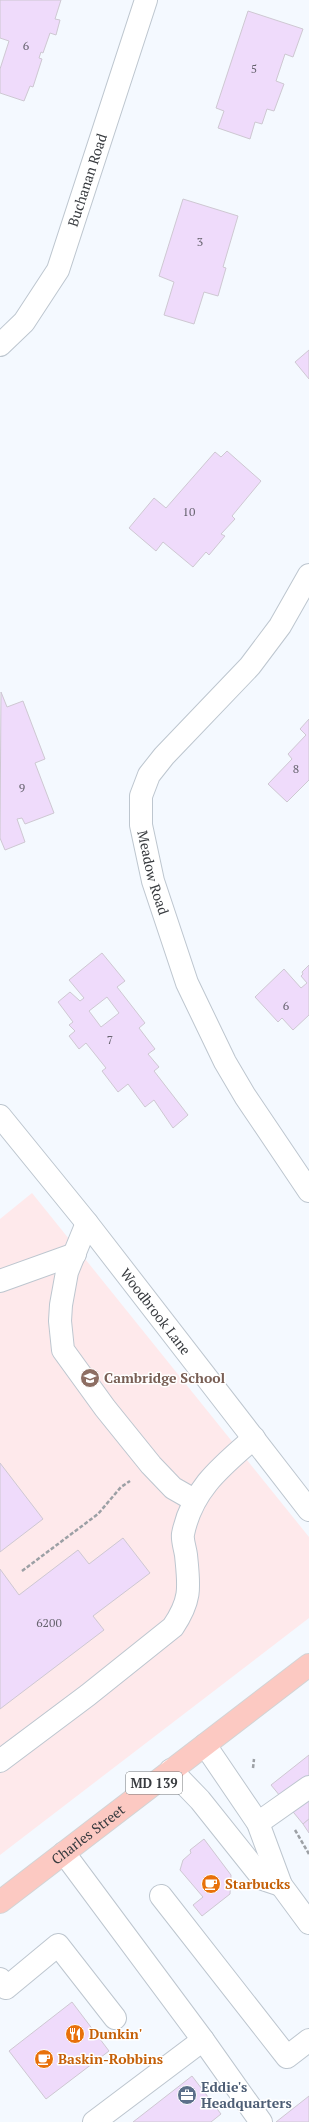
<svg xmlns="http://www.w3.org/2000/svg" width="309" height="2122" font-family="'PT Serif',serif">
<rect width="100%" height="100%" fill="#f4f9ff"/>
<path fill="#fee9eb" d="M32 1193 309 1537V1618L0 1855V1219Z"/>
<g fill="#efdbfb" stroke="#cec8d2" fill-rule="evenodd">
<path d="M0 0H61L55 19 60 20 56 35 50 33 43 53 41 52 39 58 42 59 33 87 30 86 24 101 0 93V69L9 41 0 38Z"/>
<path d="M248 11 303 29 293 57 285 54 276 81 284 84 274 111 267 109 262 124 255 122 250 139 218 128 224 111 216 108Z"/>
<path d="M183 199 238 216 223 267 226 268 218 296 204 292 194 324 164 315 174 282 159 276Z"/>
<path d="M309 350V379L295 362Z"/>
<path d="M227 451 261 481 232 516 235 519 221 534 225 536 209 555 206 552 193 567 163 542 156 551 129 528 154 498 166 508 215 452 221 457Z"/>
<path d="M1 692 7 707 23 701 45 759 35 763 54 813 25 824 22 818 17 819 25 842 5 850 0 838Z"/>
<path d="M309 719V780L287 802 268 784 292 759 288 754 306 735 300 729Z"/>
<path d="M102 953 125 981 117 987 145 1023 139 1028 155 1049 148 1054 159 1067 154 1071 188 1115 173 1128 154 1100 145 1107 128 1084 118 1092 102 1071 106 1068 86 1043 79 1049 69 1036 75 1031 69 1025 73 1022 58 1002 70 992 80 1001 84 998 69 980ZM107 997 119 1013 101 1027 89 1011Z"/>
<path d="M309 965V1015L293 1030 282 1018 278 1022 255 997 284 969 301 988 307 983 301 976 303 974 302 972Z"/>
<path d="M0 1463 43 1519 0 1552Z"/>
<path d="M123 1538 150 1573 93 1616 104 1630 0 1709V1569L19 1595 78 1550 89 1564Z"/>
<path d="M309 1755V1819L303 1824 271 1785Z"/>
<path d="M309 1819V1833L303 1824Z"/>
<path d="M204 1839 231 1875 230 1894 202 1916 193 1905 203 1897 180 1870 183 1860 191 1853 190 1850Z"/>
<path d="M72 2002 109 2051 46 2099 9 2051Z"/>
<path d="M192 2076 221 2114 211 2122H133Z"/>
<path d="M309 2096V2122H276Z"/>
</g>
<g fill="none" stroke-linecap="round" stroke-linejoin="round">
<defs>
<g id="minor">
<path id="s1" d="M0 345 24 322 58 270 146 0"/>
<path id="s2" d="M309 575 280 626 250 666 164 756 149 775 141 796V825L153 881 187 983 225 1062 245 1096 309 1191"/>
<path id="s3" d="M0 1116 87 1223 309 1510"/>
<path d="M87 1223 67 1272 61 1305 60 1321 63 1350 105 1408 151 1465 173 1488 194 1500"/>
<path d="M0 1281 75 1254"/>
<path d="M205 1745 258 1823 281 1885 309 1923"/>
<path d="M0 1761 88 1695 173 1627C192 1599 189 1586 186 1555 185 1548 182 1540 183 1534 192 1489 222 1466 254 1438"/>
<path d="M171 1770 200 1800 263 1879 281 1885"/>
<path d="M258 1823 309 1787"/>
<path d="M64 1853 203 2040 261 2122"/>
<path d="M161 1896 287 2057 309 2040"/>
<path d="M0 1979 6 1988 58 1945 115 2018"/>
<path d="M94 2122 203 2040"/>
</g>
<g id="major">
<path id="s4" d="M0 1902 309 1665"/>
</g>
</defs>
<use href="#minor" stroke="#bdc6cf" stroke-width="24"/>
<use href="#major" stroke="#d3d4d5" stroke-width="24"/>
<g stroke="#9ca0a5" stroke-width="2.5" stroke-dasharray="4 2" stroke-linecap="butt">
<path d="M22 1571 98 1514 121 1487 130 1481"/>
<path d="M253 1768 254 1759"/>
<path d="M295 1830 309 1854"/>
</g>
<use href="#minor" stroke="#fff" stroke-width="22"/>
<use href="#major" stroke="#fcc9c2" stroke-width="22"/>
</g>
<defs>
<symbol id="school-disc" viewBox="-11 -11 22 22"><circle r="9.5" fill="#8d6e63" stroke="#fff"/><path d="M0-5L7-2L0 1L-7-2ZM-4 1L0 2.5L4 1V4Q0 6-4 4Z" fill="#fff"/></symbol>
<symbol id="cafe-disc" viewBox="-11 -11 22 22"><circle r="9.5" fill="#e8710a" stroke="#fff"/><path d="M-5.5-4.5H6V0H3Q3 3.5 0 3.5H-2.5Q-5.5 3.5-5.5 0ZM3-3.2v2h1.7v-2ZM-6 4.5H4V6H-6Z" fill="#fff"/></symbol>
<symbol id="restaurant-disc" viewBox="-11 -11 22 22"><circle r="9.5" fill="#e8710a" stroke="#fff"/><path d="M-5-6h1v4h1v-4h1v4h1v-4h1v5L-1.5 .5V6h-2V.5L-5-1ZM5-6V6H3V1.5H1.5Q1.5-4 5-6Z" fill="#fff"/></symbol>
<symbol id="office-disc" viewBox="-11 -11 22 22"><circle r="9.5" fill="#5c6f8a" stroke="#fff"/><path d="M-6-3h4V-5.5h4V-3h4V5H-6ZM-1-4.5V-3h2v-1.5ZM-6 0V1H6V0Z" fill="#fff"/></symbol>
</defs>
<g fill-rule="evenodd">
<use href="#school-disc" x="79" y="1367" width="22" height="22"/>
<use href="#cafe-disc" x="200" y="1873" width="22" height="22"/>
<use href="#restaurant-disc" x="64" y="2023" width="22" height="22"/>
<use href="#cafe-disc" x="33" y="2048" width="22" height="22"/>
<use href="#office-disc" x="176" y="2084" width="22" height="22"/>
</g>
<g text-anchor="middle" stroke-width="3" stroke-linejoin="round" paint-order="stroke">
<g font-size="12" fill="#66636e">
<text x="26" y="50">6</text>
<text x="254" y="73">5</text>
<text x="200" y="246">3</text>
<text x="189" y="516">10</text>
<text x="296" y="773">8</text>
<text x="22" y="792">9</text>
<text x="286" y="1010">6</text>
<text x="110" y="1044">7</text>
<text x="49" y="1627">6200</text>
</g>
<rect fill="#fff" stroke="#747679" stroke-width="1" x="126" y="1772" width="56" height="22" rx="3"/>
<g font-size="13" font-weight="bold" fill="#383b3f">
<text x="154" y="1788">MD 139</text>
</g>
<g font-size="14" fill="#383b3f" stroke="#fff">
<text dy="5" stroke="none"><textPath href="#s1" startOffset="190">Buchanan Road</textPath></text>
<text dy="5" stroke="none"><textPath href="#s2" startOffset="358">Meadow Road</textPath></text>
<text dy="5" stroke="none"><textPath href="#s3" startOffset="250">Woodbrook Lane</textPath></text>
<text dy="5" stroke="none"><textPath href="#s4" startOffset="111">Charles Street</textPath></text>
</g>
<g font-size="14" font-weight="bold" fill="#785e54" stroke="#fff" text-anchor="start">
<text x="104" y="1383">Cambridge School</text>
</g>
<g font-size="14" font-weight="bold" fill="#c56008" stroke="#fff" text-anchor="start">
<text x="225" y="1889">Starbucks</text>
<text x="89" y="2039">Dunkin'</text>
<text x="58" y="2064">Baskin-Robbins</text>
</g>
<g font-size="14" font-weight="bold" fill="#4e5e75" stroke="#fff" text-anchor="start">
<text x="201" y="2092">Eddie's<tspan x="201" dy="16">Headquarters</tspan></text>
</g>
</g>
</svg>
